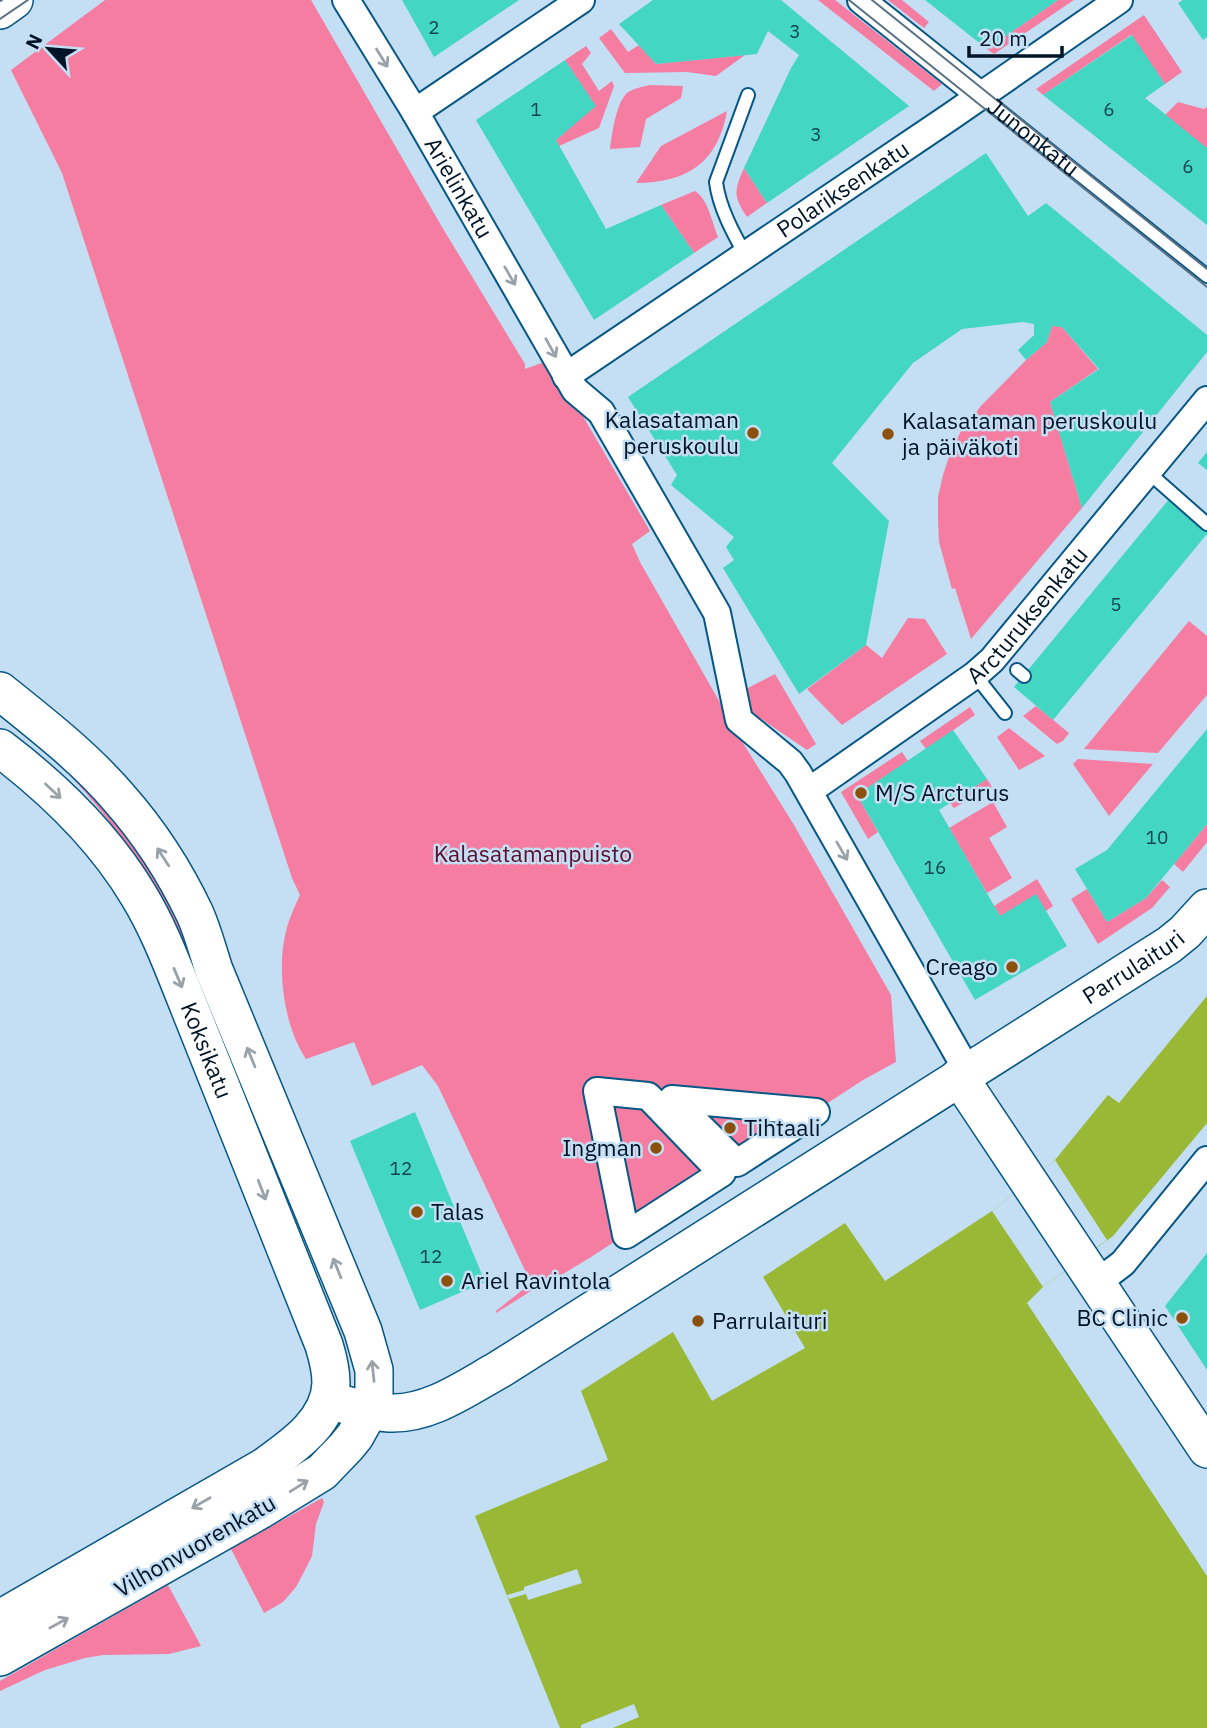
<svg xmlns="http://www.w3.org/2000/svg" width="1207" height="1728" font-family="'IBM Plex Sans',sans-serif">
<rect width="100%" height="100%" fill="#c4def3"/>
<g fill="#f57da1">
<path d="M105 0H311L442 227 525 364V369L550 360 650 531 632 544 640 562 743 743 794 825 891 995 896 1062 863 1080 591 1257 535 1291 534 1289 496 1313V1311L531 1283 438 1086 422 1065 372 1086 354 1042 306 1059C282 1023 275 961 289 921 292 912 296 904 300 895L292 878 62 173 11 70Z"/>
<path d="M818 0H835L942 84 934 91Z"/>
<path d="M888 0H902L929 22 924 28Z"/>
<path d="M1058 0H1074L994 54 987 49Z"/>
<path d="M1144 15 1182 72 1165 84 1131 35 1043 95 1036 89Z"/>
<path d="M611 29 628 52 639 45 656 64 745 55 716 76 687 72 625 73 599 38Z"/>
<path d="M586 46 591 53 582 64 599 91 612 81 614 86 599 128 559 146 556 140 595 106 565 60Z"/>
<path d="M650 85 683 86 681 98 646 119 640 147 610 149C612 134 616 103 627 93 634 88 642 87 650 85Z"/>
<path d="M1178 102 1204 109 1207 107V149L1165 115Z"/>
<path d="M727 111C718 163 686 183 636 183L661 146Z"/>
<path d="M744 168 767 203 747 217C733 196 734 191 744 168Z"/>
<path d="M695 191C708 199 712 222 718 237L694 253 661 205Z"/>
<path d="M1052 326 1062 327 1098 369 1050 402 1082 508 971 639 955 588 952 589 939 542 938 520V497L943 475 950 454 961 431 981 406 1026 360 1047 342Z"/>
<path d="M908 618 925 619 947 654 842 725 807 689 866 645 882 658Z"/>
<path d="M1189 621 1207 636V695L1158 753 1084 749Z"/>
<path d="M775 674 816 744 807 750 742 706 744 690Z"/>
<path d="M1036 706 1069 733 1063 741 1057 744 1023 716Z"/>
<path d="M970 707 975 715 926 749 920 741Z"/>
<path d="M1009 728 1045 756 1019 770 997 737Z"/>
<path d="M902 752 908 761 857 795 878 832 868 839 841 792Z"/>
<path d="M58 754 156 869 200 961 189 965C177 939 166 912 152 887 125 838 93 798 54 759Z"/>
<path d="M1078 759 1153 764 1109 816 1073 764Z"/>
<path d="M987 779 992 787 954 808 950 803Z"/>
<path d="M993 802 1007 827 989 838 1012 878 987 893 949 828Z"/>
<path d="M1207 824V842L1183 872 1174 864Z"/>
<path d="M1037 879 1053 906 1046 911 1000 916 994 906Z"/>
<path d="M1162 880 1170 887 1152 908 1098 944 1071 899 1087 889 1107 922 1146 898Z"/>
<path d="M322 1498 324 1502 316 1524 312 1556 304 1572 296 1587 283 1602 264 1613 231 1549Z"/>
<path d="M168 1585 201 1646 169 1654 103 1655 85 1658 45 1670 0 1691V1681Z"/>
</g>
<path fill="#98b836" d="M1207 996V1123L1113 1236 1043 1287 1027 1303 1207 1576V1728H560L475 1516 608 1460 581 1391 673 1332 712 1401 805 1348 763 1277 845 1223 885 1281 992 1211 1055 1160 1108 1095 1119 1103Z"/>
<g fill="#c4def3">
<path d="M1055 1160 1107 1240 1043 1287 992 1211Z"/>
<path d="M577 1569 582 1583 528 1600 526 1594 509 1599 507 1595 524 1590V1587Z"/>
<path d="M634 1704 639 1717 613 1728H581V1725Z"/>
</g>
<g fill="#43d6c2">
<path d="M402 0H519L434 57Z"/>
<path d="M653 0H781L909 106 767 203 744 168 791 68 799 55 768 31 757 54 656 64 619 24Z"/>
<path d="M925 0H1058L987 49Z"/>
<path d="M1183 0H1207V37L1203 40 1178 3Z"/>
<path d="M1132 35 1165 84 1145 98 1207 148V225L1043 95Z"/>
<path d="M565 60 596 106 556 140 606 229 661 205 694 253 594 320 476 120Z"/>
<path d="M986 153 1028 216 1046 203 1207 335V352L1082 508 1050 402 1099 369 1062 327 1052 326 1047 342 1026 360 1018 350 1034 335V324L1023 322 962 329 913 363 832 463 889 521 866 645 799 694 723 568 734 560 726 547 734 537 671 485 677 475 628 397Z"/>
<path d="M1207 452V470L1198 463Z"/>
<path d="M1170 498 1207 529V534L1053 720 1014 687Z"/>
<path d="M1207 729V824L1146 898 1107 922 1075 869 1107 850Z"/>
<path d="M953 730 987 779 939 810 1000 916 1036 894 1067 946 975 1000 857 795Z"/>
<path d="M415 1112 485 1282 420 1310 350 1141Z"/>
<path d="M1207 1253V1370L1165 1306Z"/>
</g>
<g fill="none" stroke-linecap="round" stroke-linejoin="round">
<defs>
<g id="lane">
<path id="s1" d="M980 95 1207 276"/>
<path d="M746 256C733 233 719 207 716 182L748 95"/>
<path d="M1148 472 1207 524"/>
<path d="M1017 670 1024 676"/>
<path d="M975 675 1005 713"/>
</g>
<g id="street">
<path id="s2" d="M346 0 415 112 575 390 601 412 717 613 739 720 790 762 798 773 968 1072"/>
<path d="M861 0 980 95"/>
<path d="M415 112 581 0"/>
<path id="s3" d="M566 376 950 117 1119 0"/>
<path id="s4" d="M809 791 975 675 992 660 1207 400"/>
<path d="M597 1091 648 1096 722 1173 626 1235Z"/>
<path d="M672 1099 816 1112 737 1163Z"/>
<path d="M1097 1283 1123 1263 1207 1160"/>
</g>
<g id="secondary">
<path d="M0 10 14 0"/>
<path d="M0 691C41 724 85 758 119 798 150 833 175 872 195 914 203 932 208 952 214 970L363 1331 374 1370V1392L369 1411 355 1436 346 1447 322 1472 260 1510 0 1657"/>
<path id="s5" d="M0 748C54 789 104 837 139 896 156 924 168 954 180 984L324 1345C328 1358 331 1370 331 1383 330 1422 292 1447 264 1467L0 1619"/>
<path d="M959 1077 1207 1449"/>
<path id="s6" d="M346 1405C360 1409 374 1412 389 1413 429 1415 466 1388 500 1369L1169 945 1185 932 1207 908"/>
</g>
</defs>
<use href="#lane" stroke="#075785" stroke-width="16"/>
<use href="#street" stroke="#075785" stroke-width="30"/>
<use href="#secondary" stroke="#075785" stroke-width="40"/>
<use href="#lane" stroke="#fff" stroke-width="12"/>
<use href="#street" stroke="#fff" stroke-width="26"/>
<use href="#secondary" stroke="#fff" stroke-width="37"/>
<g stroke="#5a7185" stroke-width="2">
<path d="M849 0 1207 287"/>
<path d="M872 0 1207 269"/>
<path d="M0 1 2 0"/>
<path d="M0 19 28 0"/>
</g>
</g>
<defs><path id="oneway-shaft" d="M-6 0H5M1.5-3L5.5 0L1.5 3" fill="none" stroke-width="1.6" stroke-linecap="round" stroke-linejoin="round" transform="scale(1.75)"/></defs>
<g stroke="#99a1a9">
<use href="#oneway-shaft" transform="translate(382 58) rotate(58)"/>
<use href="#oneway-shaft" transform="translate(510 276) rotate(60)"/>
<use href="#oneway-shaft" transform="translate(551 348) rotate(61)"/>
<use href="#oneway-shaft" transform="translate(53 791) rotate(43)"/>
<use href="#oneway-shaft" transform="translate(842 851) rotate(60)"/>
<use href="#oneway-shaft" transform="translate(163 857) rotate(-123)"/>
<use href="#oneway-shaft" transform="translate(178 978) rotate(67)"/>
<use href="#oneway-shaft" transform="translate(251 1057) rotate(-112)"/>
<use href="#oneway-shaft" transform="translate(262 1190) rotate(69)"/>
<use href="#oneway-shaft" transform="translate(337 1268) rotate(-112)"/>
<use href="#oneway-shaft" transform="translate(373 1371) rotate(-96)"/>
<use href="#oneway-shaft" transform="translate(299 1486) rotate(-32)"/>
<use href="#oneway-shaft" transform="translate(201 1503) rotate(150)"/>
<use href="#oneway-shaft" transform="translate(59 1623) rotate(-29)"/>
</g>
<g fill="#8b500b" stroke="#c4def3" stroke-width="2.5">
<circle cx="753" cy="433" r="7"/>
<circle cx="888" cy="434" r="7"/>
<circle cx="861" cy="793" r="7"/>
<circle cx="1012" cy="967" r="7"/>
<circle cx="730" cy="1128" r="7"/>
<circle cx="656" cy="1148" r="7"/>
<circle cx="417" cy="1212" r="7"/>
<circle cx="447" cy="1281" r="7"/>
<circle cx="1182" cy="1318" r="7"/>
<circle cx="698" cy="1321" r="7"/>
</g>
<g text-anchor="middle" stroke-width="5" stroke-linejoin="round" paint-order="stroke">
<g font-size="19" fill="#11444e">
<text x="434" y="34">2</text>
<text x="795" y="38">3</text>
<text x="536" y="116">1</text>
<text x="1109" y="116">6</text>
<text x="816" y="141">3</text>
<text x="1188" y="173">6</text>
<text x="1116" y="611">5</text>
<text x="1157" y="844">10</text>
<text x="935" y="874">16</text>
<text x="401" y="1175">12</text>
<text x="431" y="1263">12</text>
</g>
<g font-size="23" fill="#001427" stroke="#c4def3">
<text dy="8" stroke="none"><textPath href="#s1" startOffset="68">Junonkatu</textPath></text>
<text dy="8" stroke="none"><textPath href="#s2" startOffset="219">Arielinkatu</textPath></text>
<text dy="8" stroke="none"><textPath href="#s3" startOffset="334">Polariksenkatu</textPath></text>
<text dy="8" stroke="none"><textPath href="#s4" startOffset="282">Arcturuksenkatu</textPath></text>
<text dy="8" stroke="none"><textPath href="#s6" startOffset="915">Parrulaituri</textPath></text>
<text dy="8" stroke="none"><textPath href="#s5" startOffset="373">Koksikatu</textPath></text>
<text transform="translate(195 1546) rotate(-30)" y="8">Vilhonvuorenkatu</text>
</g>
<g font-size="23" fill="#001427" stroke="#c4def3" text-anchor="start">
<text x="739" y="428" text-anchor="end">Kalasataman<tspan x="739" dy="26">peruskoulu</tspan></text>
<text x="902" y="429">Kalasataman peruskoulu<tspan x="902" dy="26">ja päiväkoti</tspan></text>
<text x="875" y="801">M/S Arcturus</text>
<text x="998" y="975" text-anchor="end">Creago</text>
<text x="744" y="1136">Tihtaali</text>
<text x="642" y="1156" text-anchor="end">Ingman</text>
<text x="431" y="1220">Talas</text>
<text x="461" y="1289">Ariel Ravintola</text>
<text x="1168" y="1326" text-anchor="end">BC Clinic</text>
<text x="712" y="1329">Parrulaituri</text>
</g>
<g font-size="23" fill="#5c0e2d" stroke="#c4def3">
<text x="533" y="862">Kalasatamanpuisto</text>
</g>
</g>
<g transform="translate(49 49) rotate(296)" stroke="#c4def3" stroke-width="5" paint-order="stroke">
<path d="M0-5L12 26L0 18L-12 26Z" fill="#001427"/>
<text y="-10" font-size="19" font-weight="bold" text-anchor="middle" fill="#001427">N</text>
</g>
<path d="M969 46v10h93v-10" fill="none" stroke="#001427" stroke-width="3.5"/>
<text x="979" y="46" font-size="21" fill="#001427" stroke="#c4def3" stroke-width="5" paint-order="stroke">20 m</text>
</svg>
